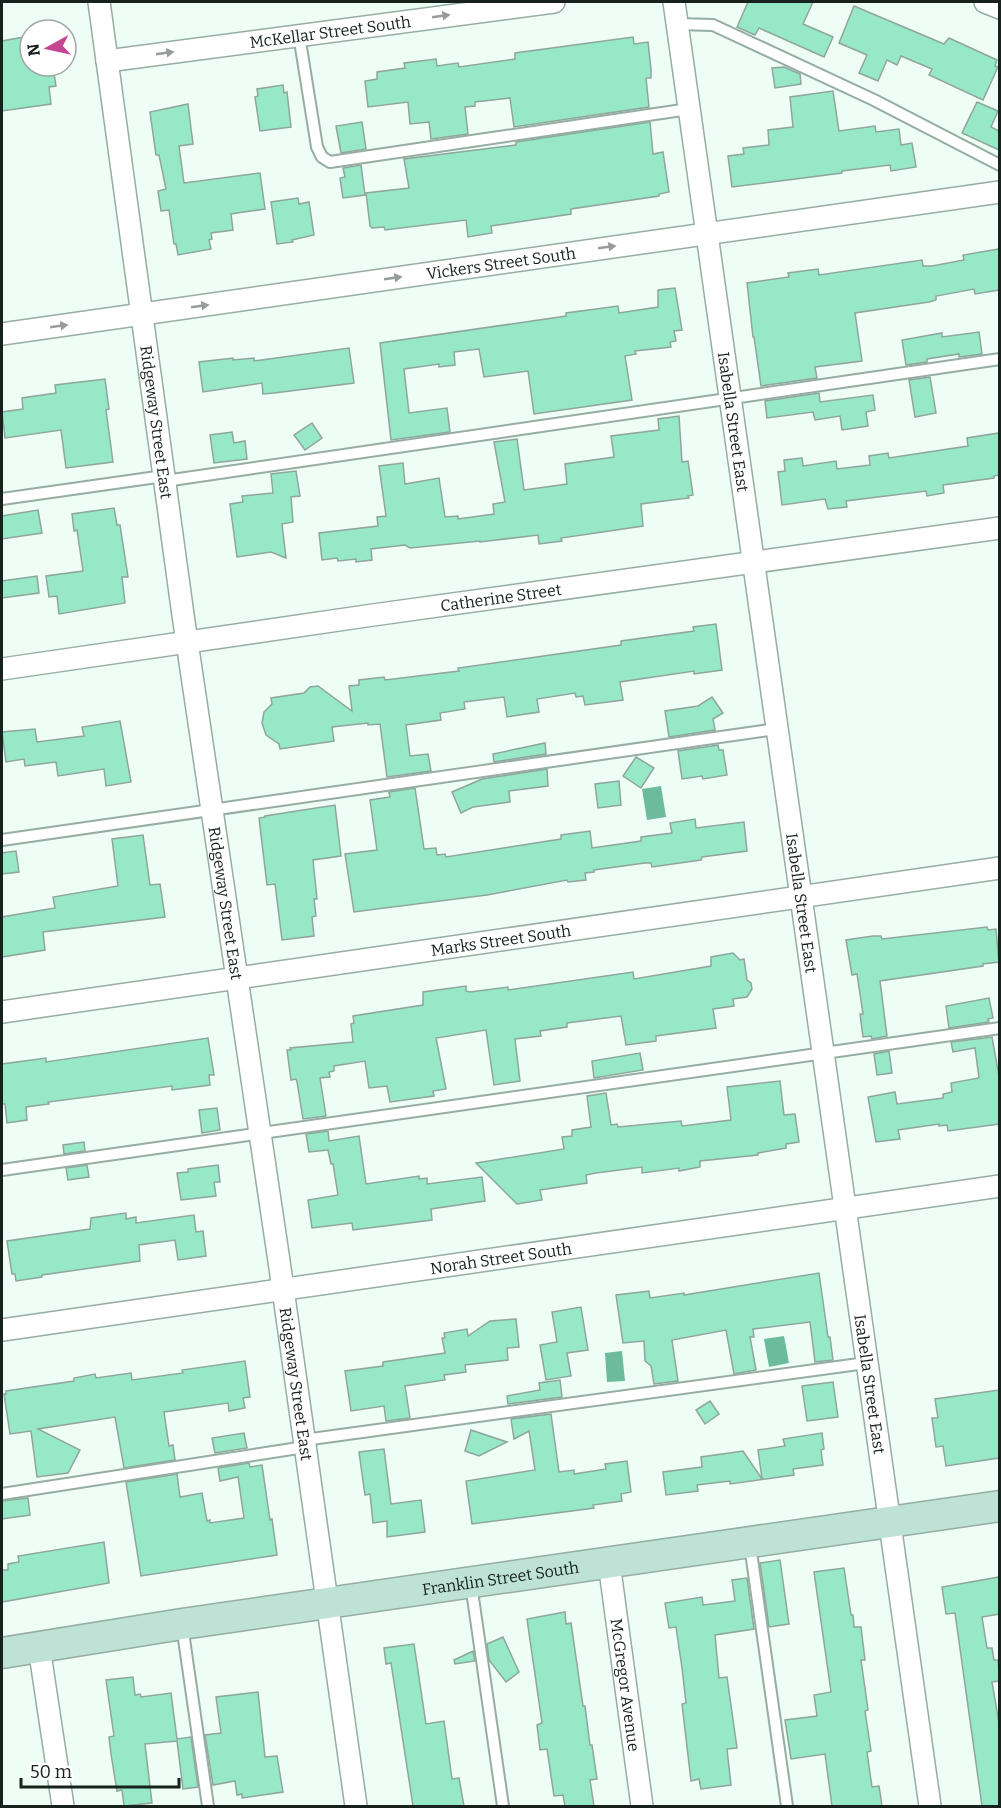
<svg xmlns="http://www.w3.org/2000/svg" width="1001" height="1808" font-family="Bitter,serif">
<rect width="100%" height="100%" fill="#eefef7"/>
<g fill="#6bbb9c">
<path d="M661 786 666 817 647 820 642 789Z"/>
<path d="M784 1336 789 1363 769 1367 764 1339Z"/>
<path d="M622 1351 625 1381 607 1382 605 1353Z"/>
</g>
<g fill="#97e8c7" stroke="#8ea69b" stroke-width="1.5">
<path d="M748 2H813L803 24 833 37 824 57 759 28 755 35 737 27Z"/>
<path d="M854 6 944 44 949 38 997 60 995 66 998 67 983 100 929 75 932 69 901 56 897 65 887 60 878 81 859 73 867 55 839 43Z"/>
<path d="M30 36V66H53L56 86 49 87 51 104 2 111V41Z"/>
<path d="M633 37 634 44 648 42 651 69V78H646L649 107 514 127 510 98 475 102V106L465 107 468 134 431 139 429 122 410 124 408 102 368 107 365 81 377 79V72L405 68 404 63 436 59 437 66 458 63 459 67 515 59V53Z"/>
<path d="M784 67 800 74 801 84 775 88 772 68Z"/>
<path d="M283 85 284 93 287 92 291 127 260 131 255 97 258 96 257 89Z"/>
<path d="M833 91 839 131 875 126 876 132 899 129 901 145 912 143 916 167 891 171 890 165 842 171V173L732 187 728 156 744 154 743 148 769 145 768 130 793 127 790 97Z"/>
<path d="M977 102 998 111 991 127 999 131V150L962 133Z"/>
<path d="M188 104 193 144 179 146 184 183 260 173 265 209 231 214 233 230 211 233 212 239 209 240 211 249 178 255 176 244H174L169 210 161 211 158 191 166 189 159 155H156L150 112Z"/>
<path d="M362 122 366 149 341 153 336 126Z"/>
<path d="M650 122 653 154 663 152 669 192 659 194V196L571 209V214L491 226 492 233 468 237 466 220 385 230 384 227 372 228 370 226 366 193 409 188 404 159 516 145V142Z"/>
<path d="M361 165 365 195 343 198 340 178 345 177 343 168Z"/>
<path d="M298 198 299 204 309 202 314 235 292 240 293 242 277 244 271 202Z"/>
<path d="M999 249V290L975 294 974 289 936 296V300L929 302 855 313 862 361 815 367 817 378 761 386 754 337H753L747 283 789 277 788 273 818 269 819 275 922 260 923 266H932L964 260 963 255Z"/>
<path d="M675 288 682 330 674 331 676 341 670 342 671 347 635 351 636 354 625 356 632 400 534 414 528 371 484 377 479 349 454 352 455 365 439 367V364L404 369 409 413 447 408 450 432 391 440 380 343 566 316V313L618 306 619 313 658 307V290Z"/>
<path d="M979 332 982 354 959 357V354L927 359V362L906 365 902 340 942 333V337Z"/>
<path d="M349 348 354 383 274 393 263 394 262 383 203 392 199 362 233 358V360L254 358V361Z"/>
<path d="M930 377 936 413 915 417 909 380Z"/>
<path d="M105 379 109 409 106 410 113 462 66 468 61 430 5 438 2 412 23 409 22 398 56 393 55 385Z"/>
<path d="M819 393 820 402 873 395 875 410 866 412 868 426 842 430 840 416 815 420 813 412 767 418 765 401Z"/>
<path d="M679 416 682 462 688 461 693 495 688 496 689 498 641 504 643 526 561 538 562 541 539 544 538 535 480 542V541L410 548 405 545 371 549 372 560 356 562V559L338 561 337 558 322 560 319 533 378 526 377 517 386 516 379 466 403 463 405 484 439 478 445 517 458 516V519L494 514 493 504 505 502 494 442 517 439 524 490 567 484 565 464 614 457 611 436 659 430 658 419Z"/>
<path d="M312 423 322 438 305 450 294 435Z"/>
<path d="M232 432 234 443 245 441 247 459 214 463 210 435Z"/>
<path d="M999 433V475L994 476V478L943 485 944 493 927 496 926 491 846 501 847 507 828 509 825 499 782 505 778 472 785 471 784 460 802 458 803 466 836 461 837 469 870 465 869 456 888 453 889 458 968 446 967 438Z"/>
<path d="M296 471 300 496 291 497 293 522 282 524 286 558 271 552 237 557 230 504 243 502 242 496 273 493 271 474Z"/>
<path d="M114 508 117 525H120L128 577H122L125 603 59 614 57 596 49 597 46 576 83 571 77 530 74 531 72 514Z"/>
<path d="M38 510 42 533 2 539V516Z"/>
<path d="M37 576 39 593 2 598V581Z"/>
<path d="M716 624 722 670 694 674V671L620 682 623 700 585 705 583 696 576 697 575 693 537 699 539 712 507 717 504 697 464 702 465 709 440 713 441 720 406 725 410 756 428 754 431 771 387 777 380 724 368 725V723L332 727 334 741 280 749 279 744 266 735 262 723 264 712 272 704 271 698 304 693 310 687 318 686 352 711 349 686 359 685V680L384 677 385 680 459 671 458 668 621 645V641L694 631 693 627Z"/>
<path d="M712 697 723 713 713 719 715 730 669 737 665 711 698 706Z"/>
<path d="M120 721 131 782 106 786 104 769 58 776 56 762 25 766 24 759 6 762 2 732 35 729 37 742 84 736 82 727Z"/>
<path d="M545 743 546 754 494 762 493 754Z"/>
<path d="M718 745 719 750H723L727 775 703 779 702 776 682 779 678 751Z"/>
<path d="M636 757 654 768 641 788 623 776Z"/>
<path d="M547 769 548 786 509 791 510 802 473 807 461 813 452 792 482 779Z"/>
<path d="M619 781 621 805 598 808 595 784Z"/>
<path d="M415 788 424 849 436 848 437 855 445 854 446 857 561 839V835L590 831 592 848 641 841V837L672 833 670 823 695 819 696 828 744 822 747 851 702 857 701 860 652 867 651 863H645L594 870V872L585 873 586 880 568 882 567 880 487 895 354 912 345 854 377 850 370 800 390 797 389 792Z"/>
<path d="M335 805 341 856 313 860 317 899H314L316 916 312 917 314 936 282 940 275 884 267 885 259 818 265 817V816Z"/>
<path d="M143 835 150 885 160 884 165 917 43 932 45 950 2 957V917L55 908 53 897 118 886 112 839Z"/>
<path d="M16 851 19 872 2 874V853Z"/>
<path d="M987 927 988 930 996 929 999 962 983 964V966L880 981 887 1036 872 1039 871 1036 863 1037 860 1014H863L857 974 852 975 846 940 873 936H881L882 939Z"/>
<path d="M733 953 740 960 744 959 747 980 751 983 752 989 747 997 733 999 734 1006 713 1009 716 1028 656 1036V1041L626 1045 621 1016 567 1023V1027L540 1031 541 1036 515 1039 520 1081 494 1085 486 1030 436 1038 446 1089 433 1091 434 1096 390 1102 387 1086 369 1088 365 1061 334 1066V1071L329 1072 330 1077 320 1078 326 1116 303 1119 297 1082 296 1079 291 1080 287 1050H291L290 1048 353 1042 351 1024 354 1023 353 1016 423 1005V992L466 986V991L470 992 508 987V990L633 972 634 979 711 966V957Z"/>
<path d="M989 998 993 1018 988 1019 989 1022 949 1028 946 1006Z"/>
<path d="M992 1037 999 1076V1124L948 1131 947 1125 939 1126V1124L898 1130 900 1139 876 1142 868 1097 895 1092 897 1104 943 1098V1094L952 1092 951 1083 979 1078 975 1048 953 1052 951 1042Z"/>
<path d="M208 1038 214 1075H209L210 1085 172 1090V1086L48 1102 49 1104 26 1107 27 1120 7 1123 5 1104H2V1064L46 1058V1062Z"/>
<path d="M889 1051 892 1073 877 1075 874 1054Z"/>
<path d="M640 1053 643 1070 594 1078 592 1061Z"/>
<path d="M780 1081 784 1115 795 1114 799 1142 786 1144V1148L758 1153V1155L700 1161V1167L679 1171V1168L642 1173V1167L596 1173 586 1175 587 1183 540 1190 542 1200 517 1204 476 1163 564 1149 562 1137 572 1136V1130L591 1127 587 1096 606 1093 611 1125 617 1124 618 1127 681 1121 682 1126 731 1120 727 1087Z"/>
<path d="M217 1108 220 1130 202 1133 199 1110Z"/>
<path d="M328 1131 329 1141 359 1136 366 1184 419 1176V1179L427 1178V1184L482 1177 485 1201 431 1209 432 1220 353 1230 352 1223 312 1228 308 1200 338 1195 333 1164H331L328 1150 309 1152 306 1134Z"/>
<path d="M84 1142 85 1151 64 1154 63 1145Z"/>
<path d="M87 1165 89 1177 68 1180 66 1168Z"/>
<path d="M218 1165 220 1182H214L216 1196 181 1200 177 1173 188 1172V1169Z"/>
<path d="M126 1213V1219L136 1217V1223L194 1215 196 1232 203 1231 206 1256 178 1260 175 1240 139 1245 140 1261 42 1275V1277L16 1281 15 1274H12L7 1241 90 1229 91 1218Z"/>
<path d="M819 1273 828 1337H830L833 1360 815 1362 810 1322 753 1329 754 1337H750L756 1370 734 1374 726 1330 672 1340 678 1381 654 1384 651 1366 645 1361 644 1341 623 1343 616 1295 649 1291 650 1298 684 1293V1295Z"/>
<path d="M581 1307 588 1350 567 1353 571 1376 546 1380 540 1345 557 1342 552 1312Z"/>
<path d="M516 1319 519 1347 507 1348 508 1360 465 1365 466 1372 444 1375 445 1380 405 1386 410 1418 386 1421 384 1406 351 1411 345 1371 383 1366V1362L445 1353 442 1338H445L444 1333 467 1329 468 1336 490 1321Z"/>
<path d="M245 1361 250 1397 243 1398 245 1408 229 1411 228 1403 164 1412 169 1446 173 1445 175 1460 124 1468 115 1417 38 1429 80 1450 68 1473 37 1477 31 1431 10 1434 4 1394H6V1391L74 1381V1378L95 1374 96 1378 131 1373 132 1380 183 1373 182 1370Z"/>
<path d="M560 1380 562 1397 508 1404 507 1396 540 1390 539 1383Z"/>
<path d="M833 1382 838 1417 807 1421 802 1386Z"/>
<path d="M999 1390V1458L946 1466 943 1446 936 1447 932 1418H938L935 1399Z"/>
<path d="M710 1401 719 1414 705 1424 696 1410Z"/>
<path d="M551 1414 559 1472 574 1470V1474L606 1469 605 1464 627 1461 631 1492 621 1494 622 1501 593 1505 594 1508 472 1524 466 1481 535 1470 529 1431 514 1439 511 1419Z"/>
<path d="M471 1430 507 1442 479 1456 465 1451Z"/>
<path d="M244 1433 247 1448 215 1453 212 1438Z"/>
<path d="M822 1433 824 1449 821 1450 823 1465 793 1469 794 1475 730 1484V1481L697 1485 698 1491 666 1495 663 1472 702 1467 701 1457 743 1451 762 1479 758 1450 785 1446 783 1439Z"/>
<path d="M384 1449 391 1504 421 1500 425 1532 387 1537V1521L373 1523 370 1494 365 1495 359 1452Z"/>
<path d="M249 1463 250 1467 262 1465 270 1520 272 1519 277 1555 141 1576 126 1482 177 1474 180 1497 202 1493 207 1521 210 1520V1523L244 1518 238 1477 220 1481 218 1468Z"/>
<path d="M28 1498 30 1515 2 1519V1501Z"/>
<path d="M104 1542 109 1583 2 1602V1570H8V1564L19 1562 18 1556Z"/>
<path d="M780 1560 789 1624 769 1627 760 1563Z"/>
<path d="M844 1568 851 1615H853L854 1627H861L865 1660H861L868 1710 865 1711 871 1751 867 1752 872 1787 879 1786 882 1806H832L825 1754 791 1759 785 1720 817 1716 814 1695 831 1692 814 1572Z"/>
<path d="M999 1577V1614L982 1617 987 1648H992L994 1660H998L999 1672V1681L992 1682 999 1723V1806H982L955 1613 946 1614 942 1587Z"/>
<path d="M747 1578 754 1629 715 1635 719 1678 727 1677 737 1748 727 1749 731 1785 701 1789 699 1779 691 1781 682 1704 686 1703 682 1668 676 1627 669 1628 665 1603 702 1597 703 1605 735 1601 732 1580Z"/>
<path d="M565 1612 566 1624 571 1623 583 1706H585L590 1745H592L597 1779 590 1780 594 1806H565L563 1795 554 1796 547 1749 540 1750 537 1725 542 1723 527 1619Z"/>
<path d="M503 1637 519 1672 506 1682 489 1660 487 1644Z"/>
<path d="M414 1644 426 1724 444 1721 452 1779 459 1778 464 1806H413L391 1663 386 1664 384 1648Z"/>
<path d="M473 1651 475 1661 455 1664 454 1660Z"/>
<path d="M133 1677 135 1695 140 1694 141 1697 171 1693 177 1739 191 1737 198 1787 183 1789 177 1741 145 1744 152 1803 124 1806 122 1790 117 1791 111 1754 109 1737 114 1736 106 1680Z"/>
<path d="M258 1692 265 1757 277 1756 283 1792 242 1798V1794L237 1795 235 1781 213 1785 205 1735 221 1733 216 1697Z"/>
</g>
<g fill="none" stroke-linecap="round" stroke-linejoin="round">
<defs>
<g id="lane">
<path d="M677 24 713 25 874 100 1000 165"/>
<path d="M299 35 317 147 322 157 330 162 689 109"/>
<path d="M165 481 1000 359"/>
<path d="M2 499 164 476"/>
<path d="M2 840 776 729"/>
<path d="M2 1170 1000 1028"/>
<path d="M304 1440 866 1363"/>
<path d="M2 1494 305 1447"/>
<path d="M750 1545 787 1806"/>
<path d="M471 1584 503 1806"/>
<path d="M182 1625 208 1806"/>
</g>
<g id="street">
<path id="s1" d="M99 2 183 615 279 1261 356 1806"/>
<path id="s2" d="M674 2 930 1806"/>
<path d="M985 2 1000 8"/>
<path id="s3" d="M107 61 554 2"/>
<path id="s4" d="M2 334 1000 192"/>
<path id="s5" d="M2 669 373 615 1000 528"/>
<path id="s6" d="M2 1012 1000 868"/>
<path id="s7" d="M2 1330 1000 1186"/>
<path id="s8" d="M609 1563 642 1806"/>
<path d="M39 1647 63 1806"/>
</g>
<g id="secondary">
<path id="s9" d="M2 1653 182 1624 1000 1506"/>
</g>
</defs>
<use href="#lane" stroke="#95ada2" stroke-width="14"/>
<use href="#street" stroke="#95ada2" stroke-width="24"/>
<use href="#secondary" stroke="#95ada2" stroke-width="33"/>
<use href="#lane" stroke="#fff" stroke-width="10"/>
<use href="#street" stroke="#fff" stroke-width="21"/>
<use href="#secondary" stroke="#bee2d6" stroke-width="30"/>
</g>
<defs><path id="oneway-solid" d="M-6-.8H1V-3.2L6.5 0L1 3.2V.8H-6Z" transform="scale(1.5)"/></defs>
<g fill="#979b99">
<use href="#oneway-solid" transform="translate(441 16) rotate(-8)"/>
<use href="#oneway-solid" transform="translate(165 53) rotate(-8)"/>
<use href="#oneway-solid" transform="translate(607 247) rotate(-8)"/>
<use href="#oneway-solid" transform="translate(393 278) rotate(-8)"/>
<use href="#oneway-solid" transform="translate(200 306) rotate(-8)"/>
<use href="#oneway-solid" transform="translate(59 326) rotate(-8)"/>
</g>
<g text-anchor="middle" stroke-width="4.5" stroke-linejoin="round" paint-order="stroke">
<g font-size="16" fill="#17211d" stroke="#fff">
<text dy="6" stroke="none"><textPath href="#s3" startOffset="225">McKellar Street South</textPath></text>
<text dy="6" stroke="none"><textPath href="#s4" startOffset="504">Vickers Street South</textPath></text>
<text dy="6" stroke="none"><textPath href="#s1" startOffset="424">Ridgeway Street East</textPath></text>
<text dy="6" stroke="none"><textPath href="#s2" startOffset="424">Isabella Street East</textPath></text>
<text dy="6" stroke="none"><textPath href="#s5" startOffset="504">Catherine Street</textPath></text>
<text dy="6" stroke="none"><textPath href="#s1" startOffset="910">Ridgeway Street East</textPath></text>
<text dy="6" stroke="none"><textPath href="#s2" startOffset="910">Isabella Street East</textPath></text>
<text dy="6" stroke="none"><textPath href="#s6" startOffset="504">Marks Street South</textPath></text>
<text dy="6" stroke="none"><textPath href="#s7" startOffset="504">Norah Street South</textPath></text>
<text dy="6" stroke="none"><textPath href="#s1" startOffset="1396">Ridgeway Street East</textPath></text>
<text dy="6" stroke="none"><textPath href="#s2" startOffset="1396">Isabella Street East</textPath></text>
<text dy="6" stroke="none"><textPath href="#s9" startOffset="504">Franklin Street South</textPath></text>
<text dy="6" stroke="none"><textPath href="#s8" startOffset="123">McGregor Avenue</textPath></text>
</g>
</g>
<rect width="1001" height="1808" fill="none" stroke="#17211d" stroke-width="6"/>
<g transform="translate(48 48) rotate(262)"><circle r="28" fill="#ffffff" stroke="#a2a6a5" stroke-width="1.5"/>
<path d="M0-4.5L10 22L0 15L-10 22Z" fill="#c54692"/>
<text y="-9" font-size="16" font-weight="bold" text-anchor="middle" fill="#17211d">N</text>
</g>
<path d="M21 1778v9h158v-9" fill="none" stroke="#17211d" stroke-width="3"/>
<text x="30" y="1778" font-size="18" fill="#17211d" stroke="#ffffff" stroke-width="4.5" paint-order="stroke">50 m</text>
</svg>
